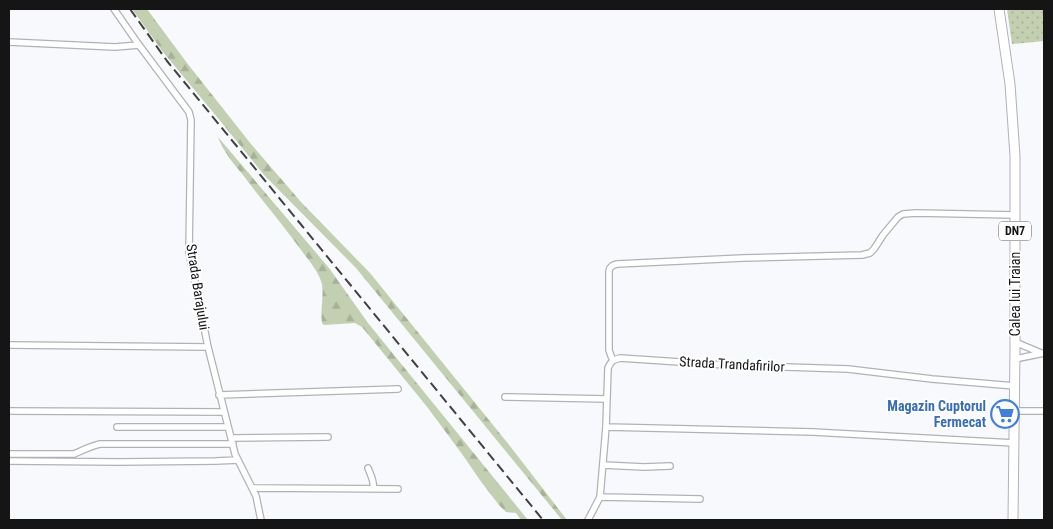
<svg xmlns="http://www.w3.org/2000/svg" width="1053" height="529" font-family="'Roboto Condensed',sans-serif">
<style>
.grass{fill:url(#grass-dots)}
.forest{fill:url(#forest-firs)}
.lines{fill:none;stroke-linecap:round;stroke-linejoin:round}
.minor-casing{stroke:#b1b2b5;stroke-width:8}
.highway-casing{stroke:#b1b2b5;stroke-width:11}
.minor{stroke:#fff;stroke-width:5.5}
.highway{stroke:#fff;stroke-width:9}
.rail{stroke:#404042;stroke-width:2;stroke-dasharray:10 5;stroke-linecap:butt}
.labels{text-anchor:middle;stroke-width:4;stroke-linejoin:round;paint-order:stroke}
.shield{fill:#fff;stroke:#5b5b5c;stroke-width:1}
.shield-label{font-size:12px;font-weight:bold;fill:#151516}
.street-label{font-size:14px;fill:#151516;stroke:#fff}
.shop-label{font-size:14px;font-weight:bold;fill:#366cbe;stroke:#fff;text-anchor:end}
</style>
<defs>
<pattern id="grass-dots" width="8" height="8" patternUnits="userSpaceOnUse" patternTransform="scale(1.25)"><rect width="8" height="8" fill="#c3cfb1"/><path d="M2 2h.1M6 6h.1" fill="none" stroke="#a7b198" stroke-width="1.8" stroke-linecap="round"/></pattern>
<pattern id="forest-firs" width="22" height="20" patternUnits="userSpaceOnUse" patternTransform="scale(1.25)"><rect width="22" height="20" fill="#c3cfb1"/><path d="M5 1l3.5 6h-7zM16 11l3.5 6h-7z" fill="#a7b198"/></pattern>
</defs>
<rect width="100%" height="100%" fill="#f8f9fd"/>
<!-- grass -->
<path class="grass" d="M 1007,9 L 1044,9 L 1044,41 L 1012,44 Z"/>
<!-- forest -->
<path class="forest" d="M 132,9 L 147,9 L 187,63 L 251,144 L 301,202 L 370,273 L 510,446 L 567,520 L 562,520 L 356,268 L 265,176 L 217,117 L 163,52 Z
M 218,137 L 329,268 L 368,323 L 528,520 L 521,520 L 516,513 L 506,512 L 499,505 L 482,483 L 462,454 L 428,408 L 362,327 L 355,323 L 324,325 L 322,323 C 320,310 324,297 322,284 C 319,273 311,263 304,254 C 285,227 263,202 243,175 C 233,163 223,151 218,137 Z"/>
<g class="lines">
<defs>
<path id="minor" d="M 114,9 L 139,45 L 189,112 L 191,120 L 189,252 L 208,347 L 231,438 L 235,454 L 256,496 L 261,520
M 9,42 L 115,47 L 139,45
M 1015,342 L 1041,353
M 9,345 L 208,347
M 1015,359 L 1044,353
M 613,360 L 611,356 L 609,350 L 609,271 C 610,266 613,265 617,264 L 743,258 L 862,255 L 870,253 L 874,249 L 883,235 L 898,217 L 903,214 L 916,213 L 1015,215
M 219,395 L 398,389
M 505,397 L 607,399
M 9,411 L 224,412
M 1014,411 L 1044,411
M 117,427 L 228,427
M 606,427 L 813,432 L 1014,443
M 231,438 L 328,437
M 9,454 L 74,454 C 83,450 91,446 100,444 L 233,444
M 9,461 L 119,462 L 216,461 L 238,460
M 603,465 L 644,467 L 670,466
M 368,468 C 370,474 375,482 373,489
M 253,488 L 398,489
M 600,497 L 700,499
M 588,520 L 600,497 L 606,427 L 608,368 C 611,361 613,360 620,358 L 725,365 L 848,369 L 932,379 L 1015,386"/>
<path id="highway" d="M 999,9 L 1010,84 L 1015,156 L 1015,350 L 1013,520"/>
</defs>
<!-- minor casing -->
<use href="#minor" class="minor-casing"/>
<!-- highway casing -->
<use href="#highway" class="highway-casing"/>
<!-- minor -->
<use href="#minor" class="minor"/>
<!-- highway -->
<use href="#highway" class="highway"/>
<!-- rail -->
<path class="rail" d="M 130,9 L 167,61 L 543,520"/>
</g>
<!-- icons -->
<defs>
<symbol id="supermarket-ring" viewBox="-11 -11 22 22"><circle r="9.5" fill="#fff" stroke="#3f7fe0" stroke-width="1.5"/><path d="M-6-5.5h2.5l.6 2H6L4.5 2H-2.5L-4.4-4H-6ZM-1.5 3.2a1.3 1.3 0 1 0 .1 0ZM3 3.2a1.3 1.3 0 1 0 .1 0Z" fill="#3f7fe0"/></symbol>
</defs>
<g fill-rule="evenodd">
<use href="#supermarket-ring" x="989" y="398" width="32" height="32"/>
</g>
<g class="labels">
<!-- shield labels -->
<rect class="shield" x="999" y="221.5" width="32" height="19" rx="4"/>
<g class="shield-label">
<text x="1015" y="235">DN7</text>
</g>
<!-- street labels -->
<g class="street-label">
<text transform="translate(198 287) rotate(81)" y="5">Strada Barajului</text>
<text transform="translate(1015 294) rotate(-90)" y="5">Calea lui Traian</text>
<text transform="translate(732 364) rotate(3)" y="5">Strada Trandafirilor</text>
</g>
<!-- shop labels -->
<g class="shop-label">
<text x="986" y="411">Magazin Cuptorul<tspan x="986" dy="16">Fermecat</tspan></text>
</g>
</g>
<!-- border -->
<rect width="1053" height="529" fill="none" stroke="#151516" stroke-width="20"/>
</svg>
